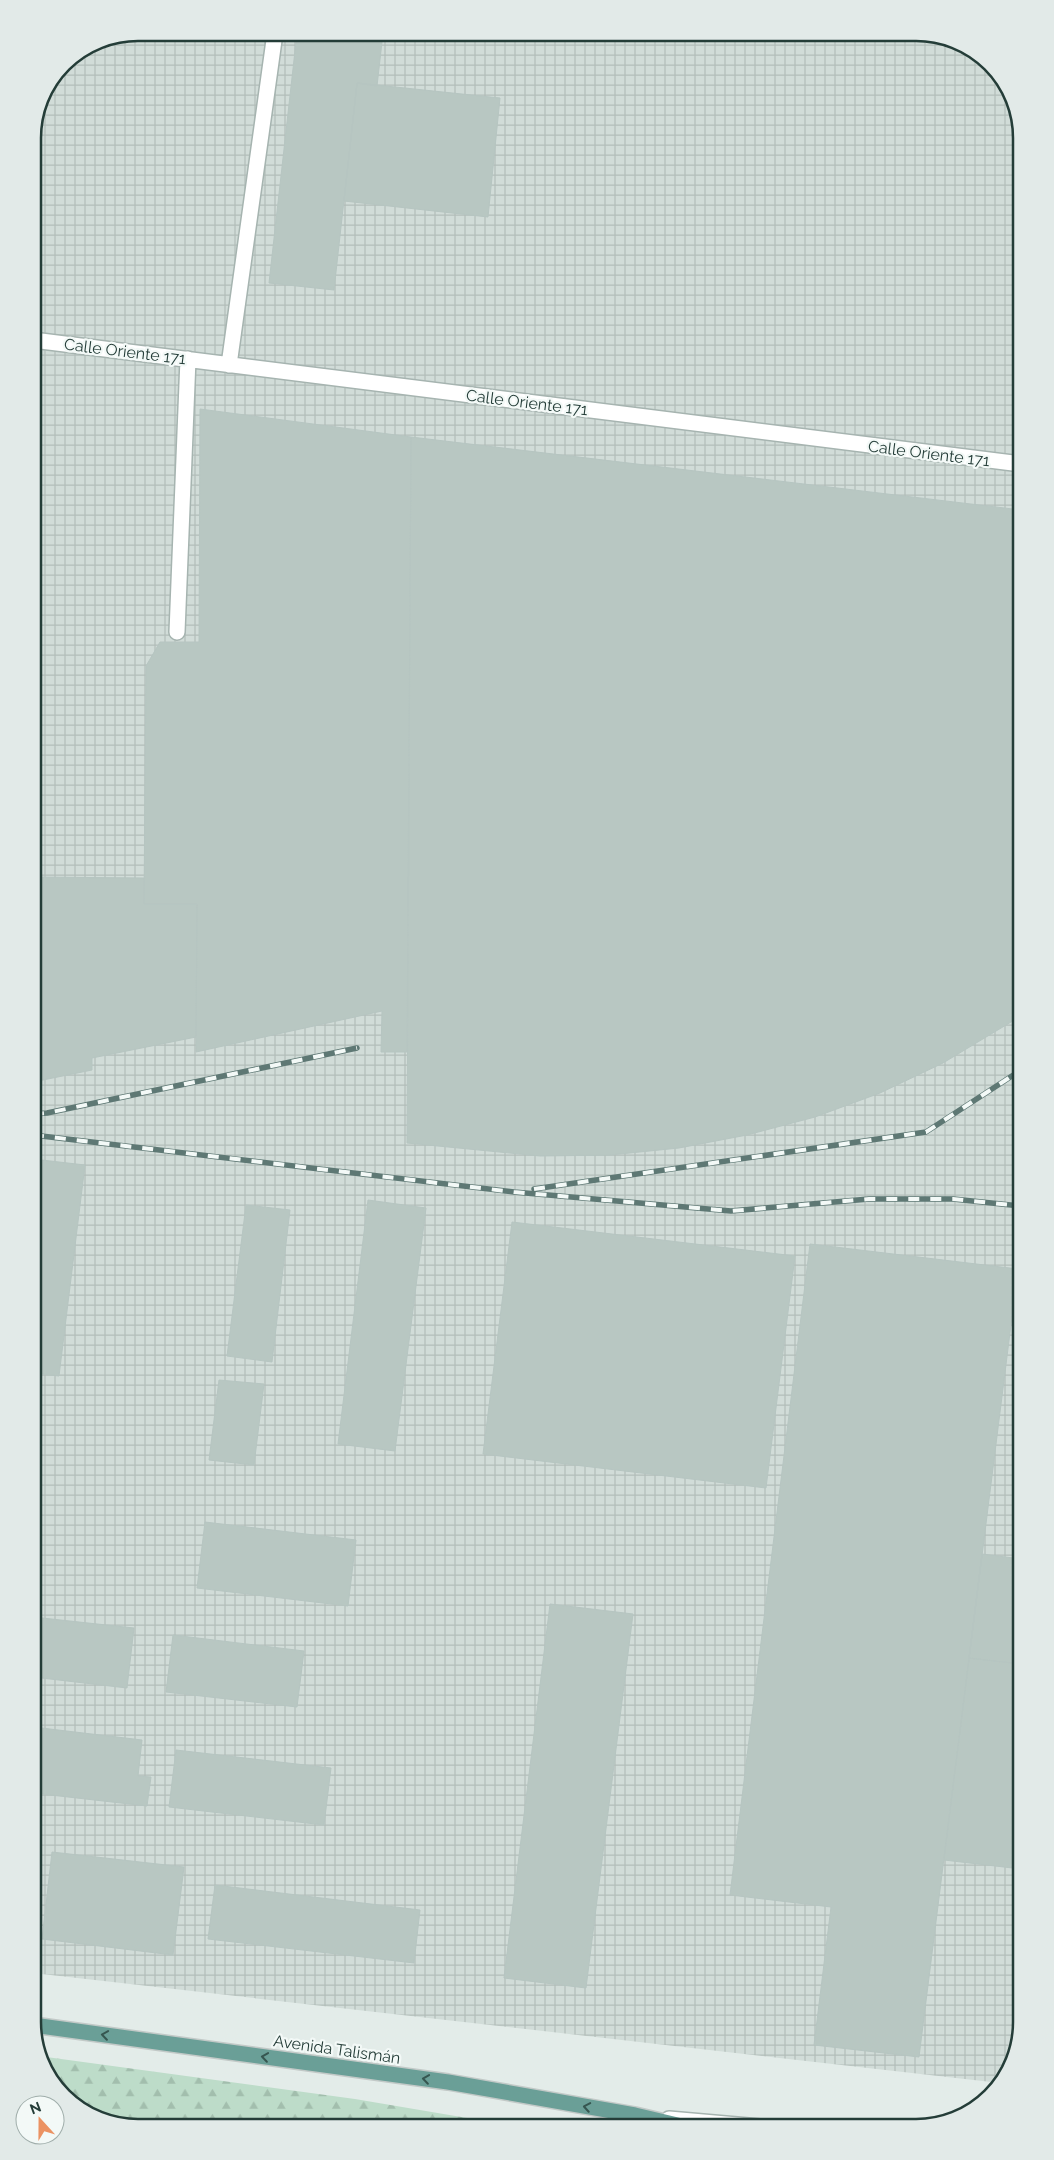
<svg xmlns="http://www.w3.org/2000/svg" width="1054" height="2160" font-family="Raleway,sans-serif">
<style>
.industrial{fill:url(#industrial-grid)}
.forest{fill:url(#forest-firs)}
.building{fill:#b8c7c2;stroke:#b6c5c1}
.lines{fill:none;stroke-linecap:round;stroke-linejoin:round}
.minor-casing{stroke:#a6b4b0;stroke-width:18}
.major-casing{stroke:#c2c9c7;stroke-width:18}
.minor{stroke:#fff;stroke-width:15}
.major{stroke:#6a9f97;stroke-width:15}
.rail-casing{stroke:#5e7874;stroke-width:5.5}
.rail{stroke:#f3f9f7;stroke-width:4;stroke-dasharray:11;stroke-linecap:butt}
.oneway{stroke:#365650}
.labels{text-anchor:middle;stroke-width:4.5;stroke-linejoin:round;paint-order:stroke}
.street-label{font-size:16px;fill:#243d38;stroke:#f3f9f7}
.rim{fill:none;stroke:#243d38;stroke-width:2.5}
</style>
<defs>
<pattern id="industrial-grid" width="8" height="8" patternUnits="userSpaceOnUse" patternTransform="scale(1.25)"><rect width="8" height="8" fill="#d1dcd8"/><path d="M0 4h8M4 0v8" fill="none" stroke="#b3beba"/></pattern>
<pattern id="forest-firs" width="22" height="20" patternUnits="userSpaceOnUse" patternTransform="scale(1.25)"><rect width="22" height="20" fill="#bddcc9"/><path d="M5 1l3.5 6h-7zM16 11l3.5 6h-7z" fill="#a2bead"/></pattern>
</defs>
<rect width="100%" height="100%" fill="#e3ece9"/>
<!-- industrial -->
<path class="industrial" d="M 138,33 L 923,33 L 980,54 L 1014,98 L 1021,138 L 1021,2022 L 1003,2081 L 1000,2083 L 33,1973 L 33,132 L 43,92 L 64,63 L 98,40 Z"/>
<!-- forest -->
<path class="forest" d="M 39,2056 L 355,2099 L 521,2127 L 132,2127 L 79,2109 L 40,2062 Z"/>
<!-- building -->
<path class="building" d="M 297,33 L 383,33 L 377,86 L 357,83 L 334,290 L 269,283 Z
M 357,83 L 500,98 L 488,217 L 344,201 Z
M 200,409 L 411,437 L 407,1052 L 381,1052 L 382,1011 L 196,1052 L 197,904 L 144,904 L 146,666 L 160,642 L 199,642 Z
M 411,437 L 1021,510 L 1021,1016 L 943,1063 L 880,1093 L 815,1117 L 747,1135 L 679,1148 L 610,1155 L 540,1156 L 407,1143 Z
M 33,877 L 144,878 L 144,904 L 197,904 L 196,1037 L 92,1058 L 92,1070 L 33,1082 Z
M 33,1159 L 85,1165 L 59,1376 L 33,1373 Z
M 368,1200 L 426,1208 L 395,1451 L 338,1444 Z
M 246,1205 L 290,1210 L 272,1362 L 227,1356 Z
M 512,1222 L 795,1256 L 766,1488 L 483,1454 Z
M 810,1244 L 1018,1269 L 919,2057 L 814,2045 L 831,1907 L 730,1895 Z
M 219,1380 L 264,1384 L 254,1465 L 209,1460 Z
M 205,1522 L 356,1540 L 348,1606 L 197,1588 Z
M 982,1554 L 1021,1559 L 1021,1664 L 969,1658 Z
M 550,1604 L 633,1614 L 586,1988 L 504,1978 Z
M 33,1617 L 134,1628 L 127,1688 L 33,1677 Z
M 173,1635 L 304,1651 L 297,1707 L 166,1692 Z
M 969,1658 L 1021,1664 L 1021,1869 L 944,1860 Z
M 33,1727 L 142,1740 L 138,1776 L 151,1777 L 147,1806 L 33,1793 Z
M 176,1750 L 331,1768 L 324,1825 L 169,1807 Z
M 52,1852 L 184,1867 L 173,1955 L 42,1939 Z
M 215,1885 L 420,1910 L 414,1963 L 208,1939 Z"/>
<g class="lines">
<defs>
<path id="minor" d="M 33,340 L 1021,464
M 229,365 L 275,33
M 177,632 L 188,359
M 669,2119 L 760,2127"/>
<path id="major" d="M 33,2025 L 448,2082 L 635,2115 L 686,2127"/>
</defs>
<!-- minor casing -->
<use href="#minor" class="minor-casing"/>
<!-- major casing -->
<use href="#major" class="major-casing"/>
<!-- minor -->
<use href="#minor" class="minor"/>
<!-- major -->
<use href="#major" class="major"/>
<defs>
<path id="rail" d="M 33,1114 L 47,1113 L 357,1048
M 33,1135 L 514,1192 L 731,1211 L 869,1199 L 953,1199 L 1021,1206
M 534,1189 L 926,1132 L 1021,1070"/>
</defs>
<!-- rail casing -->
<use href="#rail" class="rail-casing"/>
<!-- rail -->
<use href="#rail" class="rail"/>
</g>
<!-- one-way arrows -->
<defs><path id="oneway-chevron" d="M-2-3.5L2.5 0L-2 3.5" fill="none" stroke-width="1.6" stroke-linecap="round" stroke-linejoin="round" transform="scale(1.25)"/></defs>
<g class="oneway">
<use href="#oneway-chevron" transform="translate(105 2035) rotate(-172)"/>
<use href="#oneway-chevron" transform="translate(265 2057) rotate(-172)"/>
<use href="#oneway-chevron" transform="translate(426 2079) rotate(-172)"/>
<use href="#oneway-chevron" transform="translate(587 2107) rotate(-170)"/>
</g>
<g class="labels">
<!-- street labels -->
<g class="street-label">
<text transform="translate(125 351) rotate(7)" y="6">Calle Oriente 171</text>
<text transform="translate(527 402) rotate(7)" y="6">Calle Oriente 171</text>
<text transform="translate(929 453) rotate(7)" y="6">Calle Oriente 171</text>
<text transform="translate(337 2049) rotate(8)" y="6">Avenida Talismán</text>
</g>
</g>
<!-- crop -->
<path d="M0 0H1054V2160H0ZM138 41H916A97 97 0 0 1 1013 138V2022A97 97 0 0 1 916 2119H138A97 97 0 0 1 41 2022V138A97 97 0 0 1 138 41Z" fill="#e2eae8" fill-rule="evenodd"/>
<path class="rim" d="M138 41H916A97 97 0 0 1 1013 138V2022A97 97 0 0 1 916 2119H138A97 97 0 0 1 41 2022V138A97 97 0 0 1 138 41Z"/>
<!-- north arrow -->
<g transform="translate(40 2120) rotate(339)"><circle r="24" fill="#f3f9f7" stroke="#a0aeab"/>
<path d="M0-4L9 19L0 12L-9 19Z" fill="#eb9262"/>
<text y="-8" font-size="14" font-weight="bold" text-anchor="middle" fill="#243d38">N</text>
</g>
</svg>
